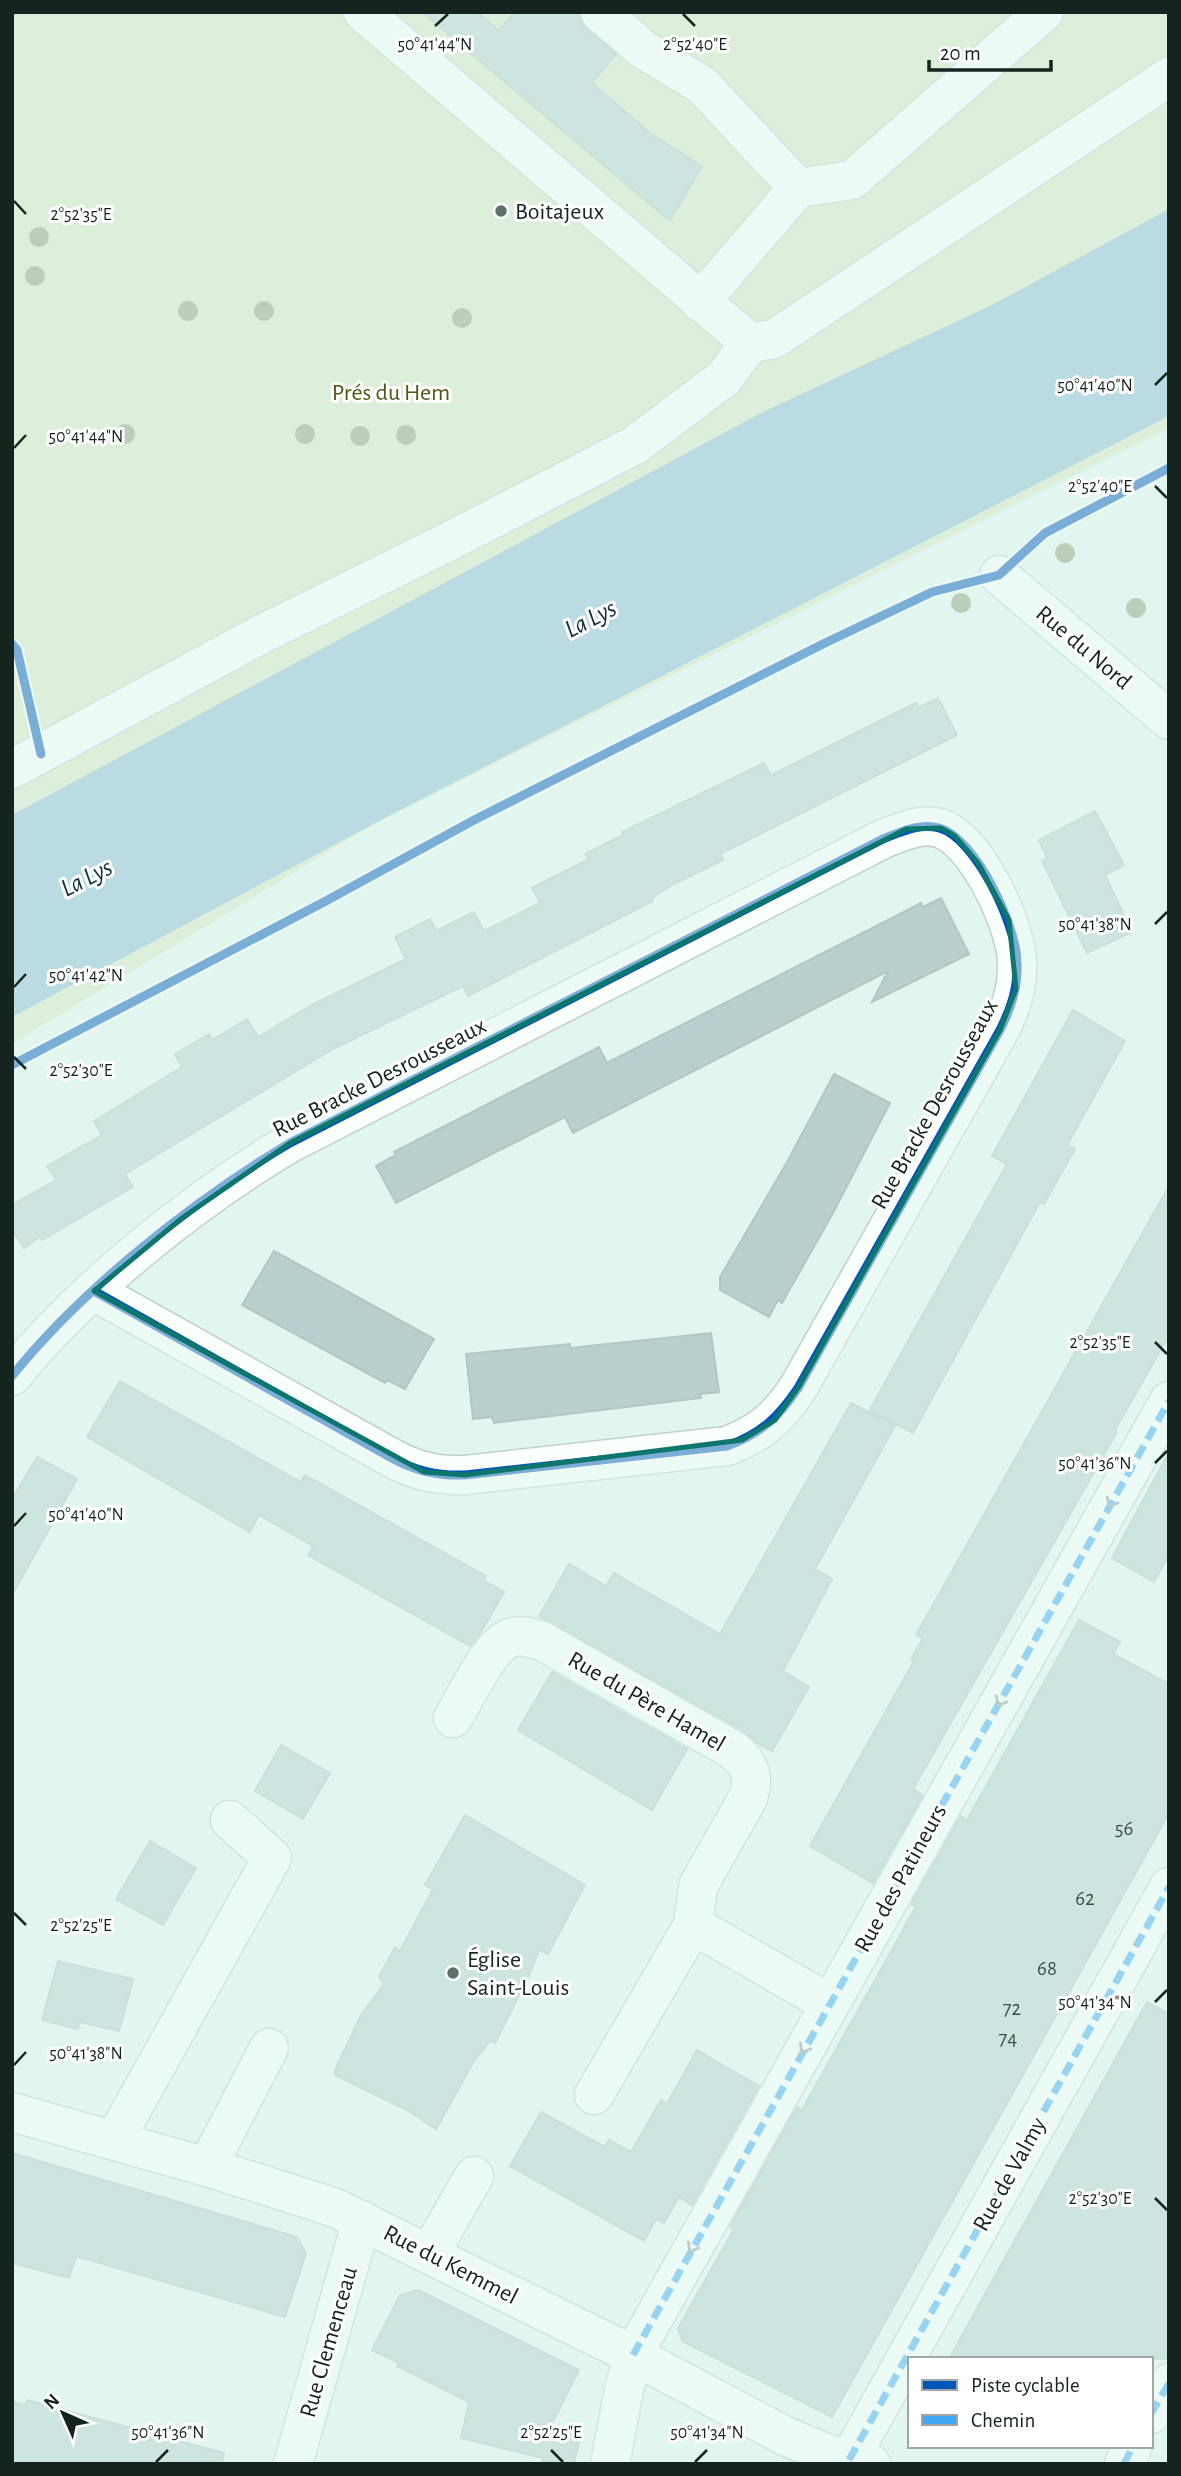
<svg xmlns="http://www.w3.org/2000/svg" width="1181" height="2476" font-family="'Alegreya Sans',sans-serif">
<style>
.green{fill:#d9e6c3}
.water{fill:#8cbad0}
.building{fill:#b7d0ce;stroke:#b4c5c3;stroke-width:2}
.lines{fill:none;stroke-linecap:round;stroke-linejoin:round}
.minor-casing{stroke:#c0d1cb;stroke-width:41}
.minor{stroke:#fafefc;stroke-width:38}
.quiet{stroke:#3fa9f5;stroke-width:7;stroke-dasharray:14 7;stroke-linecap:butt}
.cycleway-casing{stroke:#fff;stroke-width:13}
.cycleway{stroke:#0057b8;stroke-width:9}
.tree{fill:#929e76}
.oneway{stroke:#939c99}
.marked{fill:none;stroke:#0f766e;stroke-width:5;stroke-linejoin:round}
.ticks{fill:none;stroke:#16241f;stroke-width:2.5}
.poi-dot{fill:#5d6e67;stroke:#fff;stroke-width:2.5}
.labels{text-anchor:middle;stroke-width:6;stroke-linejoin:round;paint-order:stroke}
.number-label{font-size:21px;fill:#3e4f4b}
.poi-label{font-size:24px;fill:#16241f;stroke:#fff;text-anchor:start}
.park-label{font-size:24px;fill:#535613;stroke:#fff}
.street-label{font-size:24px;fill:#16241f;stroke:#fff}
.water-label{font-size:26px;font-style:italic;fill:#122d3d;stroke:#fff}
.ticks-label{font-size:18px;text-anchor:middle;fill:#16241f;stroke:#fff;stroke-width:6;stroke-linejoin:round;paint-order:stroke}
</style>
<rect width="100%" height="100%" fill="#e0f6ee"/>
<!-- green -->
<path class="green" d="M 12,12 L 1169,12 L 1169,428 L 379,821 L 12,1044 Z"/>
<!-- water -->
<path class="water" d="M 1169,209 L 1169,416 L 379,821 L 12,1017 L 12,815 L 763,412 L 992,305 Z"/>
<!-- building -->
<path class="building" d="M 422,12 L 477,12 L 499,31 L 514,12 L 579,12 L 580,20 L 586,29 L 616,54 L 592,83 L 651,134 L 702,166 L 670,221 Z
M 938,698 L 957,735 L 720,854 L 723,860 L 670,886 L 652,898 L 653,901 L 468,996 L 463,986 L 333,1049 L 125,1174 L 133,1187 L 42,1240 L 40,1237 L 24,1248 L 12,1230 L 12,1205 L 56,1180 L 47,1166 L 102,1135 L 94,1121 L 182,1067 L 175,1054 L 209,1034 L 212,1040 L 247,1019 L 258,1037 L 314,1004 L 406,959 L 395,937 L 430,919 L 436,931 L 474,912 L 484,931 L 540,903 L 532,888 L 589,859 L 585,854 L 623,835 L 622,832 L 764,763 L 771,775 L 916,703 L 918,708 Z
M 1095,811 L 1124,865 L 1105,875 L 1132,932 L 1087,953 L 1042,861 L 1047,858 L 1039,840 Z
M 941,898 L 969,954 L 872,1002 L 888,971 L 573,1133 L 565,1117 L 396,1203 L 376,1166 L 396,1155 L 394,1152 L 599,1047 L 607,1063 L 921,903 L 923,907 Z
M 1073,1010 L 1125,1041 L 1067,1145 L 1075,1149 L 1044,1204 L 1040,1202 L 913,1433 L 869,1411 L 1007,1164 L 992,1156 Z
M 834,1074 L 890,1103 L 833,1213 L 782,1303 L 778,1300 L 769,1317 L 720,1290 L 720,1277 L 786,1164 Z
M 1169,1186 L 1169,1335 L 1115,1430 L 1117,1432 L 913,1789 L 923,1795 L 873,1883 L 810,1846 L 914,1661 L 911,1659 L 923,1638 L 916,1635 Z
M 274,1251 L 434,1339 L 405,1389 L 387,1380 L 385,1383 L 242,1305 Z
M 711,1333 L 719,1392 L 700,1394 L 701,1398 L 494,1423 L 492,1417 L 473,1419 L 466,1354 L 570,1344 L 570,1348 Z
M 120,1381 L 301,1482 L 305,1475 L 486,1576 L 483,1580 L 504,1592 L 480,1634 L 470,1646 L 308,1555 L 313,1546 L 259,1515 L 250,1532 L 87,1437 Z
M 851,1403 L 895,1426 L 815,1569 L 832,1579 L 783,1671 L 809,1687 L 772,1751 L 757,1743 L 744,1731 L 539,1616 L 569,1564 L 606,1586 L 614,1573 L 720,1634 Z
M 1169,1452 L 1169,1555 L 1154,1582 L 1112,1558 Z
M 37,1457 L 77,1479 L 12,1595 L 12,1499 Z
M 1079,1620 L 1120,1642 L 1113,1654 L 1169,1684 L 1169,1813 L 832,2417 L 682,2341 L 678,2328 L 734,2229 L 730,2227 L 797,2107 L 802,2110 L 897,1941 L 916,1906 L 911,1904 L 961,1816 L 967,1820 Z
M 552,1672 L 687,1749 L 652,1810 L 518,1730 Z
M 281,1745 L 330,1773 L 303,1819 L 255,1791 Z
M 465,1815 L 585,1885 L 548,1954 L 539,1950 L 527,1980 L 495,2043 L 490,2041 L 474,2061 L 436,2129 L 407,2110 L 335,2075 L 335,2070 L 361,2015 L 384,1984 L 379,1977 L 395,1947 L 400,1951 L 433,1889 L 425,1885 Z
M 150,1841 L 196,1868 L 163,1925 L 116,1899 Z
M 58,1961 L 133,1979 L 119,2031 L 79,2022 L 78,2029 L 42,2020 Z
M 1147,2002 L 1169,2014 L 1169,2359 L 949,2359 Z
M 697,2050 L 759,2086 L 692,2205 L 679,2197 L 664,2223 L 656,2219 L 644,2241 L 510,2166 L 541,2112 L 605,2147 L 609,2140 L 631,2152 L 661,2100 L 667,2104 Z
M 12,2153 L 297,2237 L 306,2253 L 285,2317 L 76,2256 L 69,2278 L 12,2263 Z
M 418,2290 L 579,2370 L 551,2426 L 581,2433 L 574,2464 L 542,2464 L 543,2458 L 461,2438 L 469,2402 L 397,2366 L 399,2363 L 372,2350 L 400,2295 Z
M 27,2400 L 224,2453 L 222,2464 L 12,2464 L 12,2402 L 26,2405 Z"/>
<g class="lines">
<defs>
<path id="minor" d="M 363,12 L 750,343 L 774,339 L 1169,77
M 600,12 L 644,50 L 702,85 L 798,188
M 700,302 L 798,188 L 852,180 L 1044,12
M 999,575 L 1169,720
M 12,769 L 260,635 L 450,541 L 635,445 L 724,378 L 750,343
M 12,1376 C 82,1289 194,1200 290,1143 L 883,839 C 901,832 919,823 939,828 C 976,838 1017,927 1017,963 C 1018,988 1011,1008 1000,1030 L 798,1388 C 778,1418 761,1433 727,1446 L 465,1475 C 437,1476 415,1471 390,1457 L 94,1291
M 453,1718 C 466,1697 488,1647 510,1638 C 521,1634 532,1638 542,1641 L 733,1750 C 750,1764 755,1777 748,1798 L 698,1886 L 693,1925
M 594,2095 L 693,1925 L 830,2004
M 12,2112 L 207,2167 L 333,2207 L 633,2355 L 785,2436 L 828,2454 L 871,2464
M 114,2141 L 272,1858 L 230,1820
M 207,2167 L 269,2048
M 430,2253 L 474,2176
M 1151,2414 L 1169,2383
M 849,2460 L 1169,1887
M 293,2464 L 362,2220
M 610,2464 L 624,2390 L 633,2355 L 1169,1401
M 1124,2464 L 1133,2446"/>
</defs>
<!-- minor casing -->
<use href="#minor" class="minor-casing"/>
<!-- minor -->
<use href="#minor" class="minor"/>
<!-- quiet -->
<path class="quiet" d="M 633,2355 L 1169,1401
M 1151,2414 L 1169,2383
M 849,2460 L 1169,1887
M 1124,2464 L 1133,2446"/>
<defs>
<path id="cycleway" d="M 12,644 L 17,650 L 41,754
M 12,1065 L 324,902 L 476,819 L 825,643 L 932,592 L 999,575 L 1045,533 L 1169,468
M 12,1376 C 82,1289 194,1200 290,1143 L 883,839 C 901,832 919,823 939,828 C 976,838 1017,927 1017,963 C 1018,988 1011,1008 1000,1030 L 798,1388 C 778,1418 761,1433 727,1446 L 465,1475 C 437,1476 415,1471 390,1457 L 94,1291"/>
</defs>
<!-- cycleway casing -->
<use href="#cycleway" class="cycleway-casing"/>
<!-- cycleway -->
<use href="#cycleway" class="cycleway"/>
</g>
<!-- trees -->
<g class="tree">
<circle cx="39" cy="237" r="10"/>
<circle cx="35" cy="276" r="10"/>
<circle cx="188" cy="311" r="10"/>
<circle cx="264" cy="311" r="10"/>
<circle cx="462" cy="318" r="10"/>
<circle cx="125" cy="434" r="10"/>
<circle cx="305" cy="434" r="10"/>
<circle cx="406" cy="435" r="10"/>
<circle cx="360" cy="436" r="10"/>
<circle cx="1065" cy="553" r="10"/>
<circle cx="961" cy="603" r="10"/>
<circle cx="1136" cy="608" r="10"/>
</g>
<!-- one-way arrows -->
<defs><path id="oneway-chevron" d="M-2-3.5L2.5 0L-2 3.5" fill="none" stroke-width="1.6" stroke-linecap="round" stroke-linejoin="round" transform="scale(1.75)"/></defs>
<g class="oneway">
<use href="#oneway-chevron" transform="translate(1111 1503) rotate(119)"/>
<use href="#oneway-chevron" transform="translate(1000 1702) rotate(119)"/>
<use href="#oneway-chevron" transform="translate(804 2049) rotate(119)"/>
<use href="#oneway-chevron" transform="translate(692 2248) rotate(119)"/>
</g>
<!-- marked area -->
<path d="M0 0H1181V2476H0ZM 941,828 L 955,836 L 978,863 L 1009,920 L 1016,989 L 1000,1030 L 798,1388 L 775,1420 L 742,1440 L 465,1475 L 424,1472 L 94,1291 L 182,1218 L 290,1143 L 906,829 Z" fill="#e0f6ee" fill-opacity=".55" fill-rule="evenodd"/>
<path class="marked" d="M 941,828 L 955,836 L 978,863 L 1009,920 L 1016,989 L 1000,1030 L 798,1388 L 775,1420 L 742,1440 L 465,1475 L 424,1472 L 94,1291 L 182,1218 L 290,1143 L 906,829 Z"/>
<!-- ticks -->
<path class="ticks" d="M 683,14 L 695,26M 435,26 L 448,14M 14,201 L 26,214M 1155,385 L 1167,373M 14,448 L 26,435M 1155,486 L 1167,498M 1155,924 L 1167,912M 14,987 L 26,974M 14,1057 L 26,1069M 1155,1342 L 1167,1354M 1155,1463 L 1167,1451M 14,1526 L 26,1513M 14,1913 L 26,1925M 1155,2002 L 1167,1990M 14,2065 L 26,2052M 1155,2198 L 1167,2210M 551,2450 L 563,2462M 156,2462 L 168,2450M 695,2462 L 707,2450"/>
<!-- markers -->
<g class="poi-dot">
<circle cx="501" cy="211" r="7"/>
<circle cx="453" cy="1973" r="7"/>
</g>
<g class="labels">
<!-- number labels -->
<g class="number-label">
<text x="1124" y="1835">56</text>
<text x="1085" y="1905">62</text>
<text x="1047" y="1975">68</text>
<text x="1012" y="2015">72</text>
<text x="1008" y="2045">74</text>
</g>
<!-- poi labels -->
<g class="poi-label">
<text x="515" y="219">Boitajeux</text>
<text x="467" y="1967">Église<tspan x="467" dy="28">Saint-Louis</tspan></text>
</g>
<!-- park labels -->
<g class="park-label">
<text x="391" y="400">Prés du Hem</text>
</g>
<!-- street labels -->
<g class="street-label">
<text transform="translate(1084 647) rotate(40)" y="8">Rue du Nord</text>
<text transform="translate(379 1077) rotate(-27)" y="8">Rue Bracke Desrousseaux</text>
<text transform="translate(934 1104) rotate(-61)" y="8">Rue Bracke Desrousseaux</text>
<text transform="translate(647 1701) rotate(30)" y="8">Rue du Père Hamel</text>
<text transform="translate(900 1878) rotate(-61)" y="8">Rue des Patineurs</text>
<text transform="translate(1009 2174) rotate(-61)" y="8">Rue de Valmy</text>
<text transform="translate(451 2264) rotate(27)" y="8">Rue du Kemmel</text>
<text transform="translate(328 2342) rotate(-74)" y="8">Rue Clemenceau</text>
</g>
<!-- water labels -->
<g class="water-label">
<text transform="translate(590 618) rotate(-27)" y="9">La Lys</text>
<text transform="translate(86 877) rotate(-27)" y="9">La Lys</text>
</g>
</g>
<g class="ticks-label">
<text x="435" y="50">50°41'44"N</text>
<text x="695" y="50">2°52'40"E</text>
<text x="81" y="220">2°52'35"E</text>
<text x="1095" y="391">50°41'40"N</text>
<text x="86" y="442">50°41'44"N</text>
<text x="1100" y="492">2°52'40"E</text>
<text x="1095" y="930">50°41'38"N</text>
<text x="86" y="981">50°41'42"N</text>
<text x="81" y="1076">2°52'30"E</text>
<text x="1100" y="1348">2°52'35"E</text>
<text x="1095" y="1469">50°41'36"N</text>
<text x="86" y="1520">50°41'40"N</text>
<text x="81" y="1931">2°52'25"E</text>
<text x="1095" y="2008">50°41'34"N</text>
<text x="86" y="2059">50°41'38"N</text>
<text x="1100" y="2204">2°52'30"E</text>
<text x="168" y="2438">50°41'36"N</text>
<text x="551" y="2438">2°52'25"E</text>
<text x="707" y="2438">50°41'34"N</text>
</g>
<!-- border -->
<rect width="1181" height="2476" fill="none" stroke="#16241f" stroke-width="28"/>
<!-- legend -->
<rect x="908" y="2357" width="245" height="91" fill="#ffffff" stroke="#a2a7a5" stroke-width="2"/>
<rect x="922" y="2380" width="35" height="10" fill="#0057b8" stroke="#a2a7a5" stroke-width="2"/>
<text x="971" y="2392" font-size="21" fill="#16241f">Piste cyclable</text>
<rect x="922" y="2415" width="35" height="10" fill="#3fa9f5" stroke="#a2a7a5" stroke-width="2"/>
<text x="971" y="2427" font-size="21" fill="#16241f">Chemin</text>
<!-- north arrow -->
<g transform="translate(63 2413) rotate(315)" stroke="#ffffff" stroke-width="5" paint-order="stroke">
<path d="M0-5L12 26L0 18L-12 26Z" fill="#16241f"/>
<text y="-10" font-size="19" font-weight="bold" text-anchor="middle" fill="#16241f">N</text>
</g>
<!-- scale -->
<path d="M929 60v10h122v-10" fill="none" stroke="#16241f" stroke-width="3.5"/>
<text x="940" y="60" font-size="21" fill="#16241f" stroke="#ffffff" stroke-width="5" paint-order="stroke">20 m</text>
</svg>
